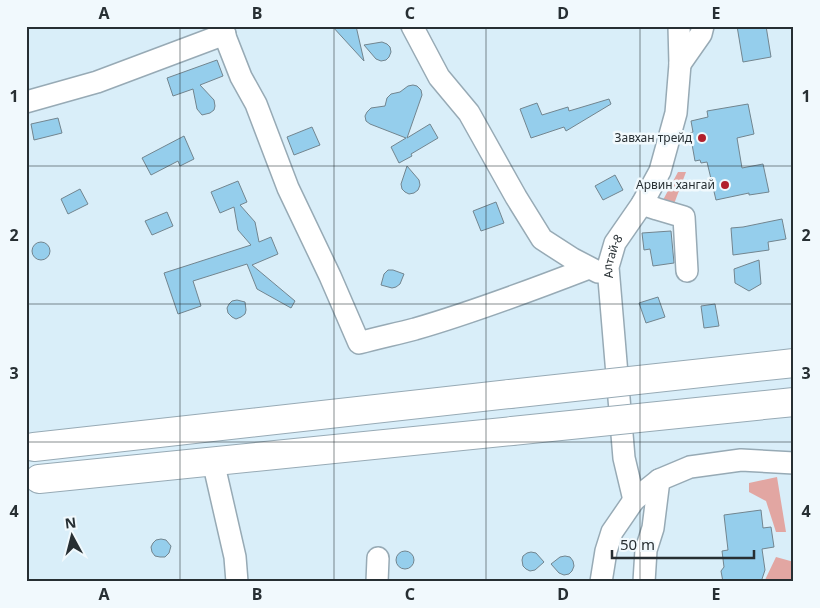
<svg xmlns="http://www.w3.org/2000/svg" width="820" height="608" font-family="'Noto Sans',sans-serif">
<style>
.forest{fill:#e2a6a2}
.building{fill:#95ceec;stroke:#72858f}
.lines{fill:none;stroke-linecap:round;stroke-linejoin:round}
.street-casing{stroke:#97aab5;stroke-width:24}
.secondary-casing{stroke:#97aab5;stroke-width:30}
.street{stroke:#fff;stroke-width:21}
.secondary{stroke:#fff;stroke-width:28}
.secondary-bridge-casing{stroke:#97aab5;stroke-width:30;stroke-linecap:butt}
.secondary-bridge{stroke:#fff;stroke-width:28}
.grid{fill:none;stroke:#272f33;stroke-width:1;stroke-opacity:0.55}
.poi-dot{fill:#b2202d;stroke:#f1f9fd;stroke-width:2}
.labels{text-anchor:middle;stroke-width:5;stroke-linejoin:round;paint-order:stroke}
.poi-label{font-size:12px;fill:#272f33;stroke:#f1f9fd;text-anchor:end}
.street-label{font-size:12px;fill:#272f33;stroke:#f1f9fd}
.neatline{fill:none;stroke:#272f33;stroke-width:2}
.grid-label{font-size:16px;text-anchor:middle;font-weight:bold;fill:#272f33}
</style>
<rect width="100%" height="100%" fill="#d9eef9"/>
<!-- forest -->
<path class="forest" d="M 678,172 L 686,172 L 674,204 L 663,200 Z
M 777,477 L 786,532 L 776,532 L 766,501 L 749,492 L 749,483 Z
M 776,557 L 794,562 L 794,582 L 764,582 Z"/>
<!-- building -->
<path class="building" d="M 332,26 L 356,26 L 364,61 Z
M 737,26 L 766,26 L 771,57 L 743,62 Z
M 382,42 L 387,44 L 390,47 L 391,52 L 389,57 L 386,60 L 381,61 L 376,59 L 364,45 Z
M 217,60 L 223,76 L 200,85 L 214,100 L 215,106 L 214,110 L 210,113 L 202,115 L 197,109 L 193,89 L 173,96 L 167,78 Z
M 413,85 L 417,86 L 421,90 L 422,95 L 407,138 L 430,124 L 438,138 L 411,154 L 412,156 L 399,163 L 391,147 L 406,138 L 370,124 L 366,121 L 365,116 L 367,112 L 371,108 L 385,106 L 387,98 L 391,94 L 400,92 L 408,86 Z
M 609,99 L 611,104 L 566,131 L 564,127 L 531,138 L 520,109 L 537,103 L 542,115 L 568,107 L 569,111 Z
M 748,104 L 754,134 L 737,138 L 742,168 L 763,164 L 769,192 L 749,195 L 749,193 L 716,200 L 707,162 L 701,163 L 700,160 L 695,161 L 690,133 L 693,132 L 691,121 L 708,117 L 707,111 Z
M 58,118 L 62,133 L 34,140 L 31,124 Z
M 312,127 L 320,145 L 294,155 L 287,137 Z
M 184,136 L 194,159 L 180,166 L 178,161 L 151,175 L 142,158 Z
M 407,166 L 419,180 L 420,185 L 418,190 L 414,193 L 409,194 L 405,192 L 402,189 L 401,184 Z
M 615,175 L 623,190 L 603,200 L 595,186 Z
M 238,181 L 247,202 L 240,205 L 255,222 L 259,242 L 271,237 L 278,254 L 252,265 L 295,301 L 291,308 L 257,289 L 247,264 L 193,281 L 201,306 L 178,314 L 164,273 L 251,245 L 238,230 L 234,207 L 220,213 L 211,192 Z
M 80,189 L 88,204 L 68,214 L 61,199 Z
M 496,202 L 504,223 L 481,231 L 473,211 Z
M 167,212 L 173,226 L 152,235 L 145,221 Z
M 782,219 L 786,239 L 768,242 L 769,250 L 733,255 L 731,228 L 743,227 Z
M 671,231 L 674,263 L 653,266 L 650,249 L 644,250 L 642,233 Z
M32 251a9 9 0 1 1 18 0a9 9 0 1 1-18 0Z
M 759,260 L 761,284 L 749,291 L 735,283 L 734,269 Z
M 388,270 L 393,270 L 404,274 L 400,284 L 396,287 L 392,288 L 381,285 L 384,274 Z
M 658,297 L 665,317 L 646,323 L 639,303 Z
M 237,300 L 245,302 L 246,310 L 245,314 L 241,317 L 236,319 L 232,317 L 228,313 L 227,308 L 229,304 L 232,301 Z
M 715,304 L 719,326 L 704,328 L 701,306 Z
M 761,510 L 763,528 L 771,527 L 774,547 L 762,549 L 765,570 L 761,582 L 723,582 L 721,571 L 724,567 L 722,551 L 728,550 L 724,515 Z
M 161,539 L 166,540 L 171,546 L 169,553 L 165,557 L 160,557 L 155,556 L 152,552 L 151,547 L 153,543 L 156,540 Z
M396 560a9 9 0 1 1 18 0a9 9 0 1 1-18 0Z
M 531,552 L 536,553 L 544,562 L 535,570 L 530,571 L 526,569 L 523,566 L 522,560 L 523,556 L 527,553 Z
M 565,556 L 570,557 L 573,561 L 574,566 L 572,571 L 569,574 L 564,575 L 559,573 L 551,564 L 560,557 Z"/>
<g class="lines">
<defs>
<g id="street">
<path d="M 221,26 L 241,77 L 256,104 L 288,188 L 330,276 L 359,343 C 377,338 396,334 415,329 C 474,312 532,290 589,268"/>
<path d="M 412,26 L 439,77 L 469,113 L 516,197 L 542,239 L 573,259 L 598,272"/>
<path d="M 680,64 L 701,34 L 703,26"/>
<path d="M 26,102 L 97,82 L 225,34"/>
<path d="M 642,204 L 657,209 L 684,217 L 687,271"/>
<path d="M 213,461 L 235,557 L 237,582"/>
<path id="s1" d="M 634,500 L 624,458 L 608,267 L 615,243 L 642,204 L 660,171 L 676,113 L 680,64 L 679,26"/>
<path d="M 377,582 L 378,558"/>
<path d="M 601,582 L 606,551 L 612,532 L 634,500 L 659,480 L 690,467 L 741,460 L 794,463"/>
<path d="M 644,582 L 646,550 L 653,528 L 659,480"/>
</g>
<path id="secondary" d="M 34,447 L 510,394
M 39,479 L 512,431"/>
</defs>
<!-- street casing -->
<use href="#street" class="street-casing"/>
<!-- secondary casing -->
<use href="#secondary" class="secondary-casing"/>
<!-- street -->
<use href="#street" class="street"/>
<!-- secondary -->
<use href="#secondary" class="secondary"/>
<defs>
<path id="secondary-bridge" d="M 510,394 L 794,363
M 512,431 L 794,402"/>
</defs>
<!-- secondary-bridge casing -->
<use href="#secondary-bridge" class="secondary-bridge-casing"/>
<!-- secondary-bridge -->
<use href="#secondary-bridge" class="secondary-bridge"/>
</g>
<!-- grid -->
<path class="grid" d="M 180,26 L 180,582M 334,26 L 334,582M 486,26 L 486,582M 640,26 L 640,582M 26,166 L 794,166M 26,304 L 794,304M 26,442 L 794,442"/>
<!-- markers -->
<g class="poi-dot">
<circle cx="702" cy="138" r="5"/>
<circle cx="725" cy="185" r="5"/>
</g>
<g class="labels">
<!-- poi labels -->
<g class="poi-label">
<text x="692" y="142">Завхан трейд</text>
<text x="715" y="189">Арвин хангай</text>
</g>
<!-- street labels -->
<g class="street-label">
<text dy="4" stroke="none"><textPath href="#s1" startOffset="246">Алтай-8</textPath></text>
</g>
</g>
<!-- border -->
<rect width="820" height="608" fill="none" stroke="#f1f9fd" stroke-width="55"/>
<!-- north arrow -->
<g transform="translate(72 536) rotate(353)" stroke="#f1f9fd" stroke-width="4" paint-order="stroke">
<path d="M0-4L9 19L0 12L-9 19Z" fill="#272f33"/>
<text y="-8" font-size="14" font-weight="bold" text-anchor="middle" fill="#272f33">N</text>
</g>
<!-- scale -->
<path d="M612 550v8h142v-8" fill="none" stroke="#272f33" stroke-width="2.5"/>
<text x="620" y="550" font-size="15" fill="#272f33" stroke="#f1f9fd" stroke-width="4" paint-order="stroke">50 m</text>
<rect x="28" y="28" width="764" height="552" class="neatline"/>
<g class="grid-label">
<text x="104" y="19">A</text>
<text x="257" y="19">B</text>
<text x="410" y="19">C</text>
<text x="563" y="19">D</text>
<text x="716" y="19">E</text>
<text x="14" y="102">1</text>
<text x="806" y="102">1</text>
<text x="14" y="241">2</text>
<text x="806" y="241">2</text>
<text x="14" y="379">3</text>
<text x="806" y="379">3</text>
<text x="14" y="517">4</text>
<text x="806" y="517">4</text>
<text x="104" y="600">A</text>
<text x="257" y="600">B</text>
<text x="410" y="600">C</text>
<text x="563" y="600">D</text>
<text x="716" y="600">E</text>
</g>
</svg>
